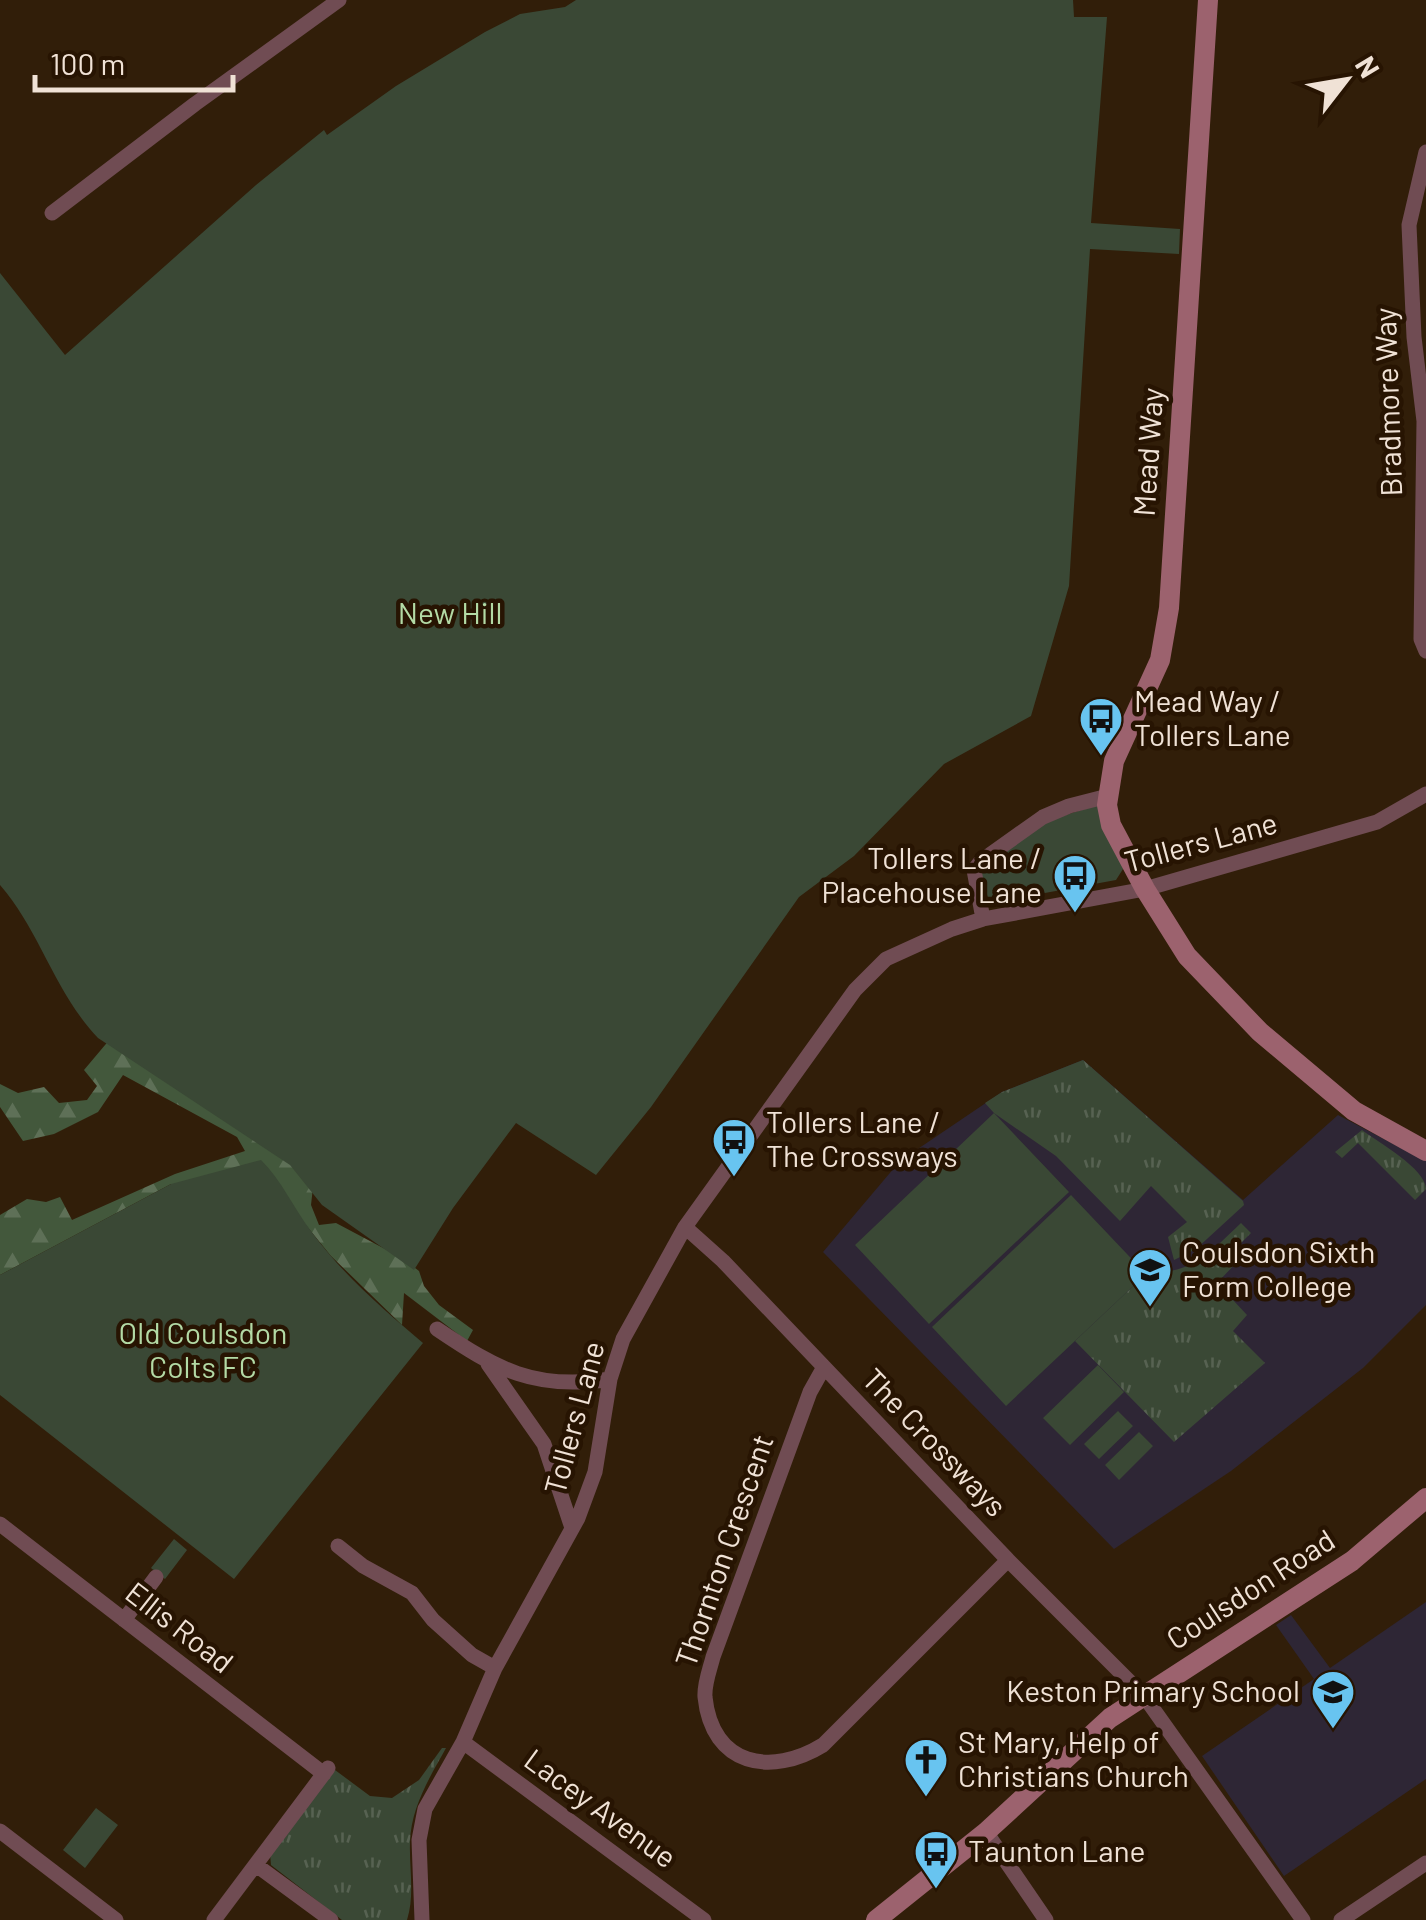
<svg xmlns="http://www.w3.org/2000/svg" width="1426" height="1920" font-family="Barlow,sans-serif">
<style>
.education{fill:#2e2635}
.grass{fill:url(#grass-tufts)}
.forest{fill:url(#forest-firs)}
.green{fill:#3a4835}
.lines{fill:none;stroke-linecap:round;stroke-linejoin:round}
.street{stroke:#704c53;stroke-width:15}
.secondary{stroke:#9c626e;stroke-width:20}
.labels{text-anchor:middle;stroke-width:9;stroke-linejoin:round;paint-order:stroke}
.street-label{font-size:30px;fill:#f0e2d6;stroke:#271402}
.park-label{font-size:30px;fill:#b3daa5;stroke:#271402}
.poi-label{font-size:30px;fill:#f0e2d6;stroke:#271402;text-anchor:start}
</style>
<defs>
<pattern id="grass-tufts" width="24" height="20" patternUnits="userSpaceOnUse" patternTransform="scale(2.5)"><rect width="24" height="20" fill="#3a4835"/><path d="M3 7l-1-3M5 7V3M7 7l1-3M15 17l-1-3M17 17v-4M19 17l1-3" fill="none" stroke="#576252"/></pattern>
<pattern id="forest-firs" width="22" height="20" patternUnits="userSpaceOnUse" patternTransform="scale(2.5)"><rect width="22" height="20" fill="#43583c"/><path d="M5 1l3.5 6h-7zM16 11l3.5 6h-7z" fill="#5e7057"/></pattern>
</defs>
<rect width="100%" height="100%" fill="#311e09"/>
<!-- education -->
<path class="education" d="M 1083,1060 L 1243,1200 L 1338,1115 L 1426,1161 L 1426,1305 L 1363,1368 L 1231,1471 L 1114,1549 L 823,1252 L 900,1161 L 1002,1092 Z
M 1426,1602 L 1426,1779 L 1284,1876 L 1202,1756 L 1314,1679 L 1276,1625 L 1291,1615 L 1330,1668 Z"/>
<!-- grass -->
<path class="grass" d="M 1083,1060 L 1243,1201 L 1244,1205 L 1196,1249 L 1174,1260 L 1168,1237 L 1187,1222 L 1151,1186 L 1120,1221 L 1056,1156 L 994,1113 L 985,1103 L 1002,1092 Z
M 1362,1130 C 1378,1142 1426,1169 1426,1189 L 1415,1200 L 1358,1143 L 1342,1158 L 1335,1152 Z
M 1241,1223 L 1251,1233 L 1229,1255 L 1236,1263 L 1217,1283 L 1247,1315 L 1233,1331 L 1265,1363 L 1174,1442 L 1075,1341 L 1146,1274 C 1197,1271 1206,1256 1241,1223 Z
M 174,1539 L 187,1550 L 165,1579 L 151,1568 Z
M 442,1748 L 446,1748 C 430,1777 411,1807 410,1842 C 409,1868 415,1895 407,1920 L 342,1920 L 271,1865 L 270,1853 L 335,1770 L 370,1796 L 392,1798 L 419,1780 Z"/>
<!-- forest -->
<path class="forest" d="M 116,1032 L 316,1160 L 311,1205 L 319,1225 L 336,1223 L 402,1258 L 419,1271 L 424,1286 L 439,1305 L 473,1330 L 467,1341 L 404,1293 L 402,1325 L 331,1256 L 296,1213 L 171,1184 L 0,1275 L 0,1215 L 27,1199 L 46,1202 L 60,1197 L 72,1220 L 175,1174 L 245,1151 L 237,1137 L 123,1075 L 98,1112 L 54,1134 L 23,1141 L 0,1107 L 0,1084 L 18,1093 L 44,1087 L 59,1103 L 87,1100 L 97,1086 L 84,1070 Z"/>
<!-- green -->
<path class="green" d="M 576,0 L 1073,0 L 1074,17 L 1107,17 L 1091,223 L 1180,229 L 1179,254 L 1090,249 L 1069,586 L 1031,716 L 944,764 L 854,856 L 799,897 L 651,1107 L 596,1175 L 516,1123 L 453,1208 L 414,1270 L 322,1205 L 290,1165 L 98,1038 C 55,993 40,931 0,885 L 0,273 L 65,355 L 256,185 L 324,130 L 327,135 L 396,86 L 485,32 L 520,14 L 565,7 Z
M 1097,805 L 1121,857 L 1123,869 L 1116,880 L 990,903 L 980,875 L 986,864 L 1050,820 Z
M 994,1113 L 1069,1192 L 929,1324 L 855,1245 Z
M 261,1160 C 282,1181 293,1207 311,1231 C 342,1274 383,1309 423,1343 L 234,1579 L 0,1395 L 0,1275 L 171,1184 Z
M 1071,1195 L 1146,1274 L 1006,1406 L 932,1327 Z
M 1098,1365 L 1124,1392 L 1070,1445 L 1043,1418 Z
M 1118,1411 L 1133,1426 L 1099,1459 L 1084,1444 Z
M 1139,1432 L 1153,1446 L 1119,1480 L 1105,1465 Z
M 96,1808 L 118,1825 L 85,1868 L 63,1850 Z"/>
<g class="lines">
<!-- street -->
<path class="street" d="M 1426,152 L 1409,225 L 1414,337 L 1424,421 L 1421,639 L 1426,651
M 52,213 L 195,104 L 339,0
M 983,919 L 974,870 L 981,861 L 1043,817 L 1069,806 L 1108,796
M 685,1227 L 723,1261 L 1008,1560 L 1144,1696 L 1303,1920
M 437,1329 C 496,1369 535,1391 610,1379
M 488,1364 L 544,1444 L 572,1528
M 824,1367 L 810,1392 L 713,1657 C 710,1669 704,1684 705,1697 C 712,1766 771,1777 823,1745 L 1008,1560
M 0,1524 L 324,1774
M 338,1546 L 363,1566 L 412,1593 L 433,1620 L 472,1655 L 495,1668
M 124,1620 L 156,1577
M 463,1742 L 704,1920
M 0,1831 L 116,1920
M 986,1832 L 1046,1920
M 256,1865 L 331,1920
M 214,1920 L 328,1768
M 422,1920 L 419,1840 L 425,1809 L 463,1742 L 495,1668 L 578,1518 L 595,1472 L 610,1379 L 623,1339 L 685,1227 L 855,990 L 886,959 L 952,929 L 983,919 L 1145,889 L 1377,822 L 1426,794
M 1341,1920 L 1426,1863"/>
<!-- secondary -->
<path class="secondary" d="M 1208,0 L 1169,608 L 1160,660 L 1114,761 L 1107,805 L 1111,825 L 1145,889 L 1187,956 L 1260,1032 L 1354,1111 L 1426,1151
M 876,1920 L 986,1832 L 1110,1718 L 1352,1561 L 1426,1498"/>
</g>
<!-- icons -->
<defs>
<symbol id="bus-pin" viewBox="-11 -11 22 30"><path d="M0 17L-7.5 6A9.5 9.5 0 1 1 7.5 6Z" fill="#68c4f0" stroke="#271402"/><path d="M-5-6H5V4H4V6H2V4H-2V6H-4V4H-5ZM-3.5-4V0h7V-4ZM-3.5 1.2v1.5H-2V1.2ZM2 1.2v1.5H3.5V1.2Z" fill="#111"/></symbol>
<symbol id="university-pin" viewBox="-11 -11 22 30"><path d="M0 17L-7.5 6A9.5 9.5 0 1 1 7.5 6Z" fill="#68c4f0" stroke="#271402"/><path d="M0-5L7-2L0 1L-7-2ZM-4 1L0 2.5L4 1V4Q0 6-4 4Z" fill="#111"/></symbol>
<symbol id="school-pin" viewBox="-11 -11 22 30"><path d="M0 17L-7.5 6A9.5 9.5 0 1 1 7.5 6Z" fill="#68c4f0" stroke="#271402"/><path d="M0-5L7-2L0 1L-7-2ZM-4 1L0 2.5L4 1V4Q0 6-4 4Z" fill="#111"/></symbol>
<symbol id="church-pin" viewBox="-11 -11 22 30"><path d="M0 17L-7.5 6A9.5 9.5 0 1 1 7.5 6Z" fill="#68c4f0" stroke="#271402"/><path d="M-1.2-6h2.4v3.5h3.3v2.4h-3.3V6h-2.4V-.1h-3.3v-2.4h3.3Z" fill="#111"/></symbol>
</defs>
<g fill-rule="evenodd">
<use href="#bus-pin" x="1076" y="694" width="50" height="68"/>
<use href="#bus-pin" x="1050" y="851" width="50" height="68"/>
<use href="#bus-pin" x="709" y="1115" width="50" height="68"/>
<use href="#university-pin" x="1125" y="1245" width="50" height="68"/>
<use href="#school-pin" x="1308" y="1667" width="50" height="68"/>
<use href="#church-pin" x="901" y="1735" width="50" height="68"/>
<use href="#bus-pin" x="911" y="1827" width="50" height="68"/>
</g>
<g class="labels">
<!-- street labels -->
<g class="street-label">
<text transform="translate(1389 402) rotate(-92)" y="10">Bradmore Way</text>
<text transform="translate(1149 452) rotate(-86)" y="10">Mead Way</text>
<text transform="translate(1201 843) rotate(-15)" y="10">Tollers Lane</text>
<text transform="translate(575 1418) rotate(-75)" y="10">Tollers Lane</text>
<text transform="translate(934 1443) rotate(46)" y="10">The Crossways</text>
<text transform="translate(725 1551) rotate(-71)" y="10">Thornton Crescent</text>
<text transform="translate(1251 1590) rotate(-33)" y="10">Coulsdon Road</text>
<text transform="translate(179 1628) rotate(38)" y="10">Ellis Road</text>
<text transform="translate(600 1809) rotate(36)" y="10">Lacey Avenue</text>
</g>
<!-- park labels -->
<g class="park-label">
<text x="450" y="624">New Hill</text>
<text x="203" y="1344">Old Coulsdon<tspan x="203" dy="34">Colts FC</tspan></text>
</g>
<!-- poi labels -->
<g class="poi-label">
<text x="1134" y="712">Mead Way /<tspan x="1134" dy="34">Tollers Lane</tspan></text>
<text x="1042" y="869" text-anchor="end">Tollers Lane /<tspan x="1042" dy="34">Placehouse Lane</tspan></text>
<text x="766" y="1133">Tollers Lane /<tspan x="766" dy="34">The Crossways</tspan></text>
<text x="1182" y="1263">Coulsdon Sixth<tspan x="1182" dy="34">Form College</tspan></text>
<text x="1300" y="1702" text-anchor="end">Keston Primary School</text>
<text x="958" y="1753">St Mary, Help of<tspan x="958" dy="34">Christians Church</tspan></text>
<text x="968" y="1862">Taunton Lane</text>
</g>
</g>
<!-- north arrow -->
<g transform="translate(1346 80) rotate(59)" stroke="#271402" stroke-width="8" paint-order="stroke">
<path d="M0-8L18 38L0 25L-18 38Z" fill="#f0e2d6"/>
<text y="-15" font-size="28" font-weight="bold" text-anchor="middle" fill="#f0e2d6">N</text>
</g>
<!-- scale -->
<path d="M35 75v15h198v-15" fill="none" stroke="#f0e2d6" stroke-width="5"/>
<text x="50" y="75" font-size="30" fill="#f0e2d6" stroke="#271402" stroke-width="8" paint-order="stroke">100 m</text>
</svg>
